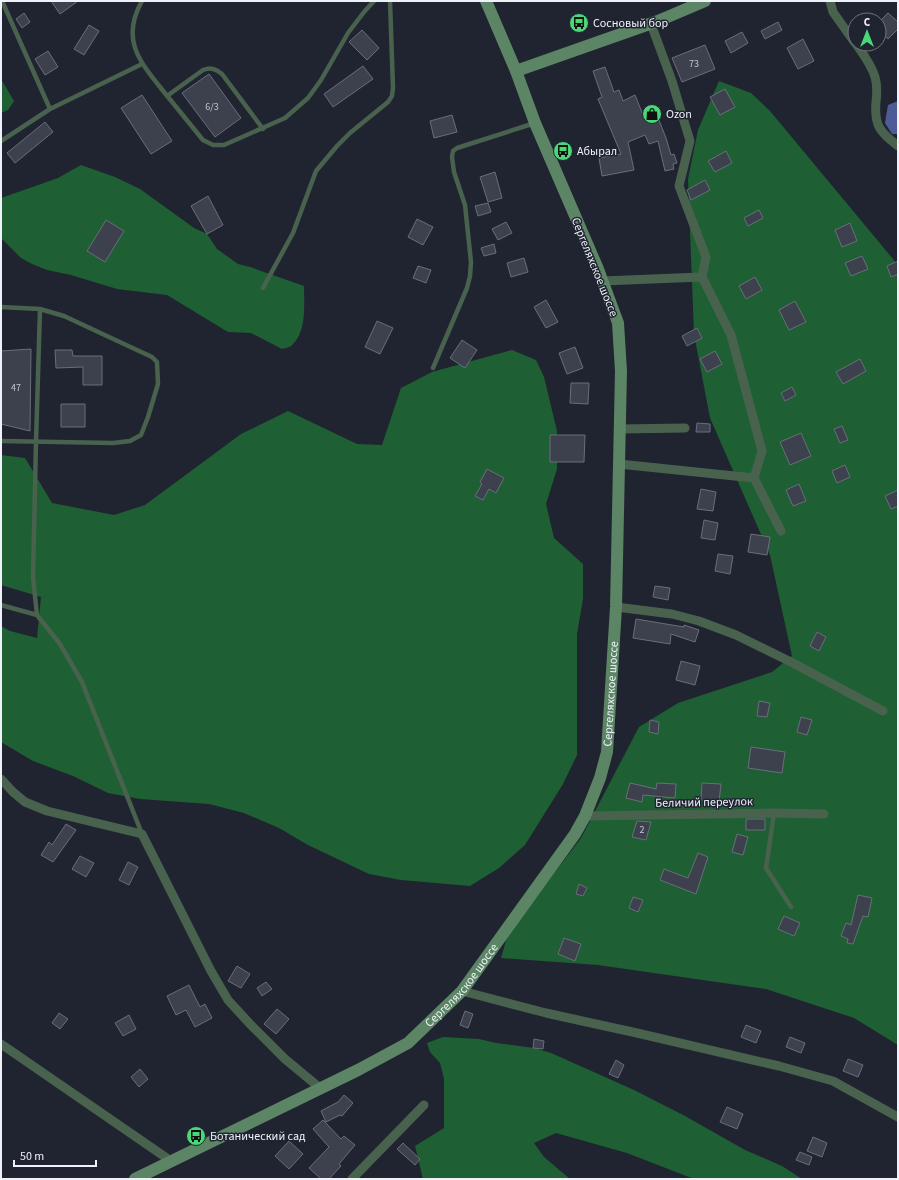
<svg xmlns="http://www.w3.org/2000/svg" width="899" height="1180" font-family="'Source Sans 3',sans-serif">
<style>
.forest{fill:#1e6033}
.water{fill:#4d5c99}
.building{fill:#3d414e;stroke:#6a6e7c}
.lines{fill:none;stroke-linecap:round;stroke-linejoin:round}
.lane{stroke:#49624e;stroke-width:4.5}
.street{stroke:#49624e;stroke-width:9}
.secondary{stroke:#5b8564;stroke-width:12}
.labels{text-anchor:middle;stroke-width:3;stroke-linejoin:round;paint-order:stroke}
.number-label{font-size:10px;fill:#c2c6cf}
.poi-label{font-size:12px;fill:#eff2fa;stroke:#202430;text-anchor:start}
.street-label{font-size:12px;fill:#eff2fa;stroke:#202430}
</style>
<rect width="100%" height="100%" fill="#202430"/>
<!-- forest -->
<path class="forest" d="M 1,79 L 14,101 L 8,110 L 1,113 Z
M 719,81 L 751,93 L 770,111 L 893,259 L 898,267 L 898,1045 L 854,1018 L 766,989 L 598,965 L 501,958 L 508,934 L 581,838 L 639,727 L 678,703 L 772,672 L 792,656 L 770,555 L 710,418 L 694,334 L 688,179 L 698,130 Z
M 81,165 L 115,177 L 140,189 L 194,228 L 207,234 L 217,249 L 238,264 L 250,267 L 304,286 C 304,303 307,330 293,344 C 291,347 286,348 282,349 L 251,333 L 228,332 L 167,295 L 117,289 L 71,275 L 47,270 L 32,264 L 21,258 L 1,238 L 1,198 L 58,178 Z
M 512,350 L 536,360 L 544,377 L 557,431 L 557,469 L 546,504 L 554,538 L 583,564 L 583,599 L 577,634 L 577,755 L 563,784 L 525,845 L 499,868 L 470,886 L 401,880 L 369,874 L 308,845 L 279,828 L 244,813 L 209,804 L 140,799 L 108,793 L 73,776 L 33,761 L 1,742 L 1,626 L 10,631 L 37,638 L 41,597 L 1,585 L 1,455 L 25,458 L 52,503 L 114,515 L 145,505 L 241,434 L 288,411 L 357,444 L 382,445 L 401,388 L 432,372 Z
M 443,1037 L 479,1039 L 496,1043 L 534,1048 L 551,1053 L 634,1090 L 685,1116 L 745,1150 L 782,1166 L 802,1179 L 694,1179 L 627,1153 L 556,1133 L 534,1143 L 544,1157 L 570,1179 L 423,1179 L 415,1146 L 444,1128 L 444,1079 L 440,1063 L 430,1052 L 427,1043 Z"/>
<!-- water -->
<path class="water" d="M 898,101 L 898,134 L 892,134 L 885,123 L 888,105 Z"/>
<!-- building -->
<path class="building" d="M 51,1 L 78,1 L 60,14 Z
M 24,13 L 30,22 L 22,28 L 16,19 Z
M 888,13 L 898,22 L 898,29 L 888,39 L 879,29 L 879,22 Z
M 778,22 L 782,30 L 765,39 L 761,31 Z
M 89,25 L 99,31 L 84,55 L 74,49 Z
M 362,30 L 379,48 L 367,60 L 349,42 Z
M 742,32 L 748,43 L 731,53 L 725,41 Z
M 803,39 L 814,61 L 798,69 L 787,48 Z
M 705,45 L 715,69 L 682,82 L 672,58 Z
M 48,51 L 58,67 L 45,75 L 35,59 Z
M 363,66 L 373,79 L 333,107 L 324,94 Z
M 605,67 L 614,92 L 619,90 L 623,101 L 635,95 L 643,115 L 655,110 L 666,138 L 671,155 L 674,154 L 677,163 L 673,164 L 674,169 L 665,171 L 658,141 L 649,144 L 645,135 L 628,142 L 634,170 L 602,176 L 599,158 L 621,154 L 598,99 L 602,97 L 593,71 Z
M 209,74 L 241,118 L 215,137 L 182,93 Z
M 725,89 L 735,107 L 720,115 L 710,97 Z
M 142,95 L 172,141 L 151,154 L 121,108 Z
M 452,115 L 457,132 L 434,138 L 430,121 Z
M 45,122 L 53,132 L 15,163 L 7,153 Z
M 726,151 L 732,163 L 715,172 L 708,161 Z
M 495,172 L 502,198 L 488,202 L 480,177 Z
M 705,180 L 710,190 L 691,200 L 687,190 Z
M 208,196 L 223,225 L 207,234 L 191,206 Z
M 488,203 L 491,212 L 478,216 L 475,206 Z
M 759,210 L 763,218 L 748,226 L 744,218 Z
M 417,219 L 433,227 L 423,245 L 408,237 Z
M 106,220 L 124,231 L 105,262 L 87,251 Z
M 506,222 L 512,233 L 498,240 L 492,229 Z
M 850,223 L 857,241 L 842,247 L 835,230 Z
M 494,244 L 496,253 L 484,256 L 481,248 Z
M 862,256 L 868,269 L 851,276 L 845,263 Z
M 524,258 L 528,272 L 511,277 L 507,263 Z
M 898,261 L 898,274 L 891,277 L 887,266 Z
M 418,266 L 431,270 L 426,283 L 413,278 Z
M 755,277 L 762,290 L 746,299 L 739,286 Z
M 546,300 L 558,322 L 546,328 L 534,307 Z
M 795,301 L 806,322 L 789,330 L 779,310 Z
M 377,321 L 393,328 L 380,354 L 365,347 Z
M 697,328 L 702,338 L 687,346 L 682,336 Z
M 462,340 L 477,350 L 465,368 L 450,358 Z
M 575,347 L 583,368 L 567,374 L 559,353 Z
M 31,349 L 30,431 L 1,424 L 1,351 Z
M 55,350 L 72,350 L 73,356 L 102,356 L 102,385 L 83,385 L 83,367 L 56,368 Z
M 715,351 L 722,364 L 707,372 L 700,359 Z
M 860,359 L 866,371 L 843,384 L 836,372 Z
M 571,383 L 589,383 L 588,404 L 570,403 Z
M 792,387 L 796,395 L 785,401 L 781,393 Z
M 61,404 L 85,404 L 85,427 L 61,427 Z
M 697,423 L 710,424 L 710,432 L 696,432 Z
M 842,426 L 848,440 L 840,443 L 834,429 Z
M 801,433 L 811,456 L 790,465 L 780,442 Z
M 550,435 L 585,435 L 584,462 L 550,462 Z
M 845,465 L 850,477 L 837,483 L 832,471 Z
M 487,469 L 504,478 L 496,493 L 489,489 L 483,500 L 475,496 L 482,484 L 480,482 Z
M 799,484 L 806,501 L 793,506 L 786,490 Z
M 701,489 L 716,492 L 713,511 L 697,509 Z
M 898,490 L 898,506 L 891,509 L 885,496 Z
M 704,520 L 718,523 L 715,540 L 701,538 Z
M 751,534 L 770,537 L 767,555 L 748,552 Z
M 718,554 L 733,556 L 730,574 L 715,571 Z
M 655,586 L 670,588 L 668,600 L 653,597 Z
M 636,619 L 684,627 L 684,625 L 699,630 L 695,642 L 671,634 L 670,644 L 633,638 Z
M 817,632 L 826,637 L 819,651 L 810,646 Z
M 681,661 L 700,666 L 695,685 L 676,680 Z
M 759,701 L 770,703 L 767,717 L 757,716 Z
M 801,717 L 812,720 L 807,735 L 797,732 Z
M 650,720 L 659,722 L 658,734 L 649,732 Z
M 751,747 L 785,752 L 782,773 L 748,768 Z
M 630,783 L 656,789 L 657,783 L 676,784 L 675,798 L 643,795 L 642,802 L 626,798 Z
M 702,783 L 721,784 L 719,802 L 701,800 Z
M 746,819 L 765,819 L 765,830 L 746,830 Z
M 637,821 L 651,822 L 646,840 L 632,837 Z
M 66,824 L 76,830 L 53,862 L 41,855 L 49,842 L 52,845 Z
M 737,834 L 748,837 L 743,855 L 732,852 Z
M 698,853 L 708,857 L 696,894 L 660,880 L 664,869 L 688,878 Z
M 80,856 L 94,863 L 86,877 L 72,869 Z
M 128,862 L 138,867 L 129,885 L 119,880 Z
M 579,884 L 587,888 L 583,896 L 576,894 Z
M 858,895 L 872,898 L 868,917 L 863,916 L 853,944 L 847,943 L 848,939 L 841,936 L 846,923 L 851,925 Z
M 633,897 L 643,900 L 638,912 L 629,908 Z
M 784,916 L 800,923 L 794,936 L 778,929 Z
M 564,938 L 581,944 L 575,961 L 558,954 Z
M 237,966 L 250,974 L 241,988 L 228,981 Z
M 266,982 L 272,989 L 262,996 L 257,988 Z
M 189,985 L 200,1007 L 205,1004 L 212,1018 L 195,1027 L 186,1010 L 176,1015 L 167,996 Z
M 277,1009 L 289,1019 L 276,1034 L 264,1024 Z
M 465,1011 L 473,1014 L 468,1028 L 460,1025 Z
M 59,1013 L 68,1019 L 60,1029 L 52,1023 Z
M 129,1015 L 136,1029 L 123,1036 L 115,1023 Z
M 746,1025 L 761,1031 L 756,1043 L 741,1037 Z
M 790,1037 L 805,1043 L 801,1053 L 786,1047 Z
M 534,1039 L 544,1041 L 543,1049 L 533,1048 Z
M 848,1059 L 863,1065 L 858,1077 L 843,1071 Z
M 616,1060 L 624,1065 L 618,1078 L 609,1074 Z
M 140,1069 L 148,1079 L 139,1087 L 131,1077 Z
M 344,1095 L 353,1103 L 342,1116 L 340,1115 L 326,1122 L 321,1111 L 338,1102 Z
M 727,1107 L 743,1114 L 737,1129 L 720,1122 Z
M 323,1120 L 341,1139 L 344,1136 L 355,1145 L 339,1164 L 341,1166 L 329,1179 L 321,1179 L 309,1168 L 329,1147 L 313,1129 Z
M 813,1137 L 827,1143 L 822,1157 L 807,1151 Z
M 289,1141 L 303,1154 L 289,1169 L 275,1156 Z
M 403,1143 L 420,1159 L 415,1165 L 397,1149 Z
M 800,1152 L 812,1157 L 809,1165 L 796,1160 Z"/>
<g class="lines">
<!-- lane -->
<path class="lane" d="M 2,1 L 50,109
M 142,1 C 120,40 140,62 164,92 C 177,108 190,124 203,140 L 213,145 L 224,145 L 285,118 L 308,98 L 321,80 L 348,33 L 364,12 L 374,1
M 167,96 L 203,70 C 211,67 216,69 222,74 L 263,129
M 1,141 L 50,109 L 142,64
M 263,288 L 293,233 L 316,171 L 337,146 L 350,133 L 388,102 L 392,96 L 393,88 L 390,1
M 1,307 L 40,309 L 64,316 L 152,357 L 157,362 L 158,384 L 148,417 L 141,435 L 130,441 L 113,443 L 1,441
M 40,309 L 36,442 L 33,577 L 37,615 L 60,644 L 82,682 L 142,834
M 433,368 L 467,288 L 470,276 L 471,262 L 465,205 L 454,172 L 452,157 L 453,151 L 457,148 L 535,123
M 1,605 L 37,615
M 774,813 L 766,868 L 791,907"/>
<!-- street -->
<path class="street" d="M 830,1 L 833,12 L 855,43
M 651,24 L 672,81 L 690,141 L 679,186 L 706,257 L 702,277 L 731,335 L 762,451 L 754,478 L 781,531
M 856,44 C 863,54 871,64 875,77 C 877,84 877,94 876,102 C 874,126 880,132 898,146
M 602,281 L 702,277
M 620,429 L 685,428
M 619,464 L 754,478
M 616,607 L 672,614 L 699,621 L 736,635 L 791,662 L 883,711
M 1,779 L 13,792 L 25,802 L 47,811 L 142,834 L 211,971 L 228,1000 L 250,1024 L 285,1059 L 320,1088
M 585,816 L 774,813 L 824,814
M 462,991 L 546,1013 L 637,1033 L 779,1066 L 833,1081 L 898,1117
M 1,1044 L 171,1161
M 352,1179 L 424,1105"/>
<!-- secondary -->
<g class="secondary">
<path d="M 516,71 L 658,21 L 705,1"/>
<path id="s1" d="M 135,1179 L 358,1070 L 408,1043 L 462,991 L 575,834 L 585,816 L 600,778 L 607,752 L 616,607 L 621,371 L 618,323 L 598,269 L 535,123 L 516,71 L 486,1"/>
</g>
</g>
<!-- icons -->
<defs>
<symbol id="bus-disc" viewBox="-11 -11 22 22"><circle r="9.5" fill="#49d778" stroke="#202430"/><path d="M-5-6H5V4H4V6H2V4H-2V6H-4V4H-5ZM-3.5-4V0h7V-4ZM-3.5 1.2v1.5H-2V1.2ZM2 1.2v1.5H3.5V1.2Z" fill="#111"/></symbol>
<symbol id="shop-disc" viewBox="-11 -11 22 22"><circle r="9.5" fill="#49d778" stroke="#202430"/><path d="M-5-2.5h2.3a2.7 3.5 0 0 1 5.4 0H5L5.5 6h-11ZM-1.5-2.5h3a1.5 2.3 0 0 0-3 0Z" fill="#111"/></symbol>
</defs>
<g fill-rule="evenodd">
<use href="#bus-disc" x="568" y="12" width="22" height="22"/>
<use href="#shop-disc" x="641" y="103" width="22" height="22"/>
<use href="#bus-disc" x="552" y="140" width="22" height="22"/>
<use href="#bus-disc" x="185" y="1125" width="22" height="22"/>
</g>
<g class="labels">
<!-- number labels -->
<g class="number-label">
<text x="694" y="67">73</text>
<text x="212" y="110">6/3</text>
<text x="16" y="391">47</text>
<text x="642" y="833">2</text>
</g>
<!-- poi labels -->
<g class="poi-label">
<text x="593" y="27">Сосновый бор</text>
<text x="666" y="118">Ozon</text>
<text x="577" y="155">Абырал</text>
<text x="210" y="1140">Ботанический сад</text>
</g>
<!-- street labels -->
<g class="street-label">
<text transform="translate(595 267) rotate(68)" y="4">Сергеляхское шоссе</text>
<text dy="4" stroke="none"><textPath href="#s1" startOffset="720">Сергеляхское шоссе</textPath></text>
<text transform="translate(704 802) rotate(-1)" y="4">Беличий переулок</text>
<text dy="4" stroke="none"><textPath href="#s1" startOffset="384">Сергеляхское шоссе</textPath></text>
</g>
</g>
<!-- border -->
<rect width="899" height="1180" fill="none" stroke="#eff2fa" stroke-width="4"/>
<!-- north arrow -->
<g transform="translate(867 32)"><circle r="19" fill="#202430" stroke="#737681"/>
<path d="M0-3L7 15L0 10L-7 15Z" fill="#49d778"/>
<text y="-6" font-size="11" font-weight="bold" text-anchor="middle" fill="#eff2fa">С</text>
</g>
<!-- scale -->
<path d="M14 1160v6h82v-6" fill="none" stroke="#eff2fa" stroke-width="2"/>
<text x="20" y="1160" font-size="12" fill="#eff2fa" stroke="#202430" stroke-width="3" paint-order="stroke">50 m</text>
</svg>
